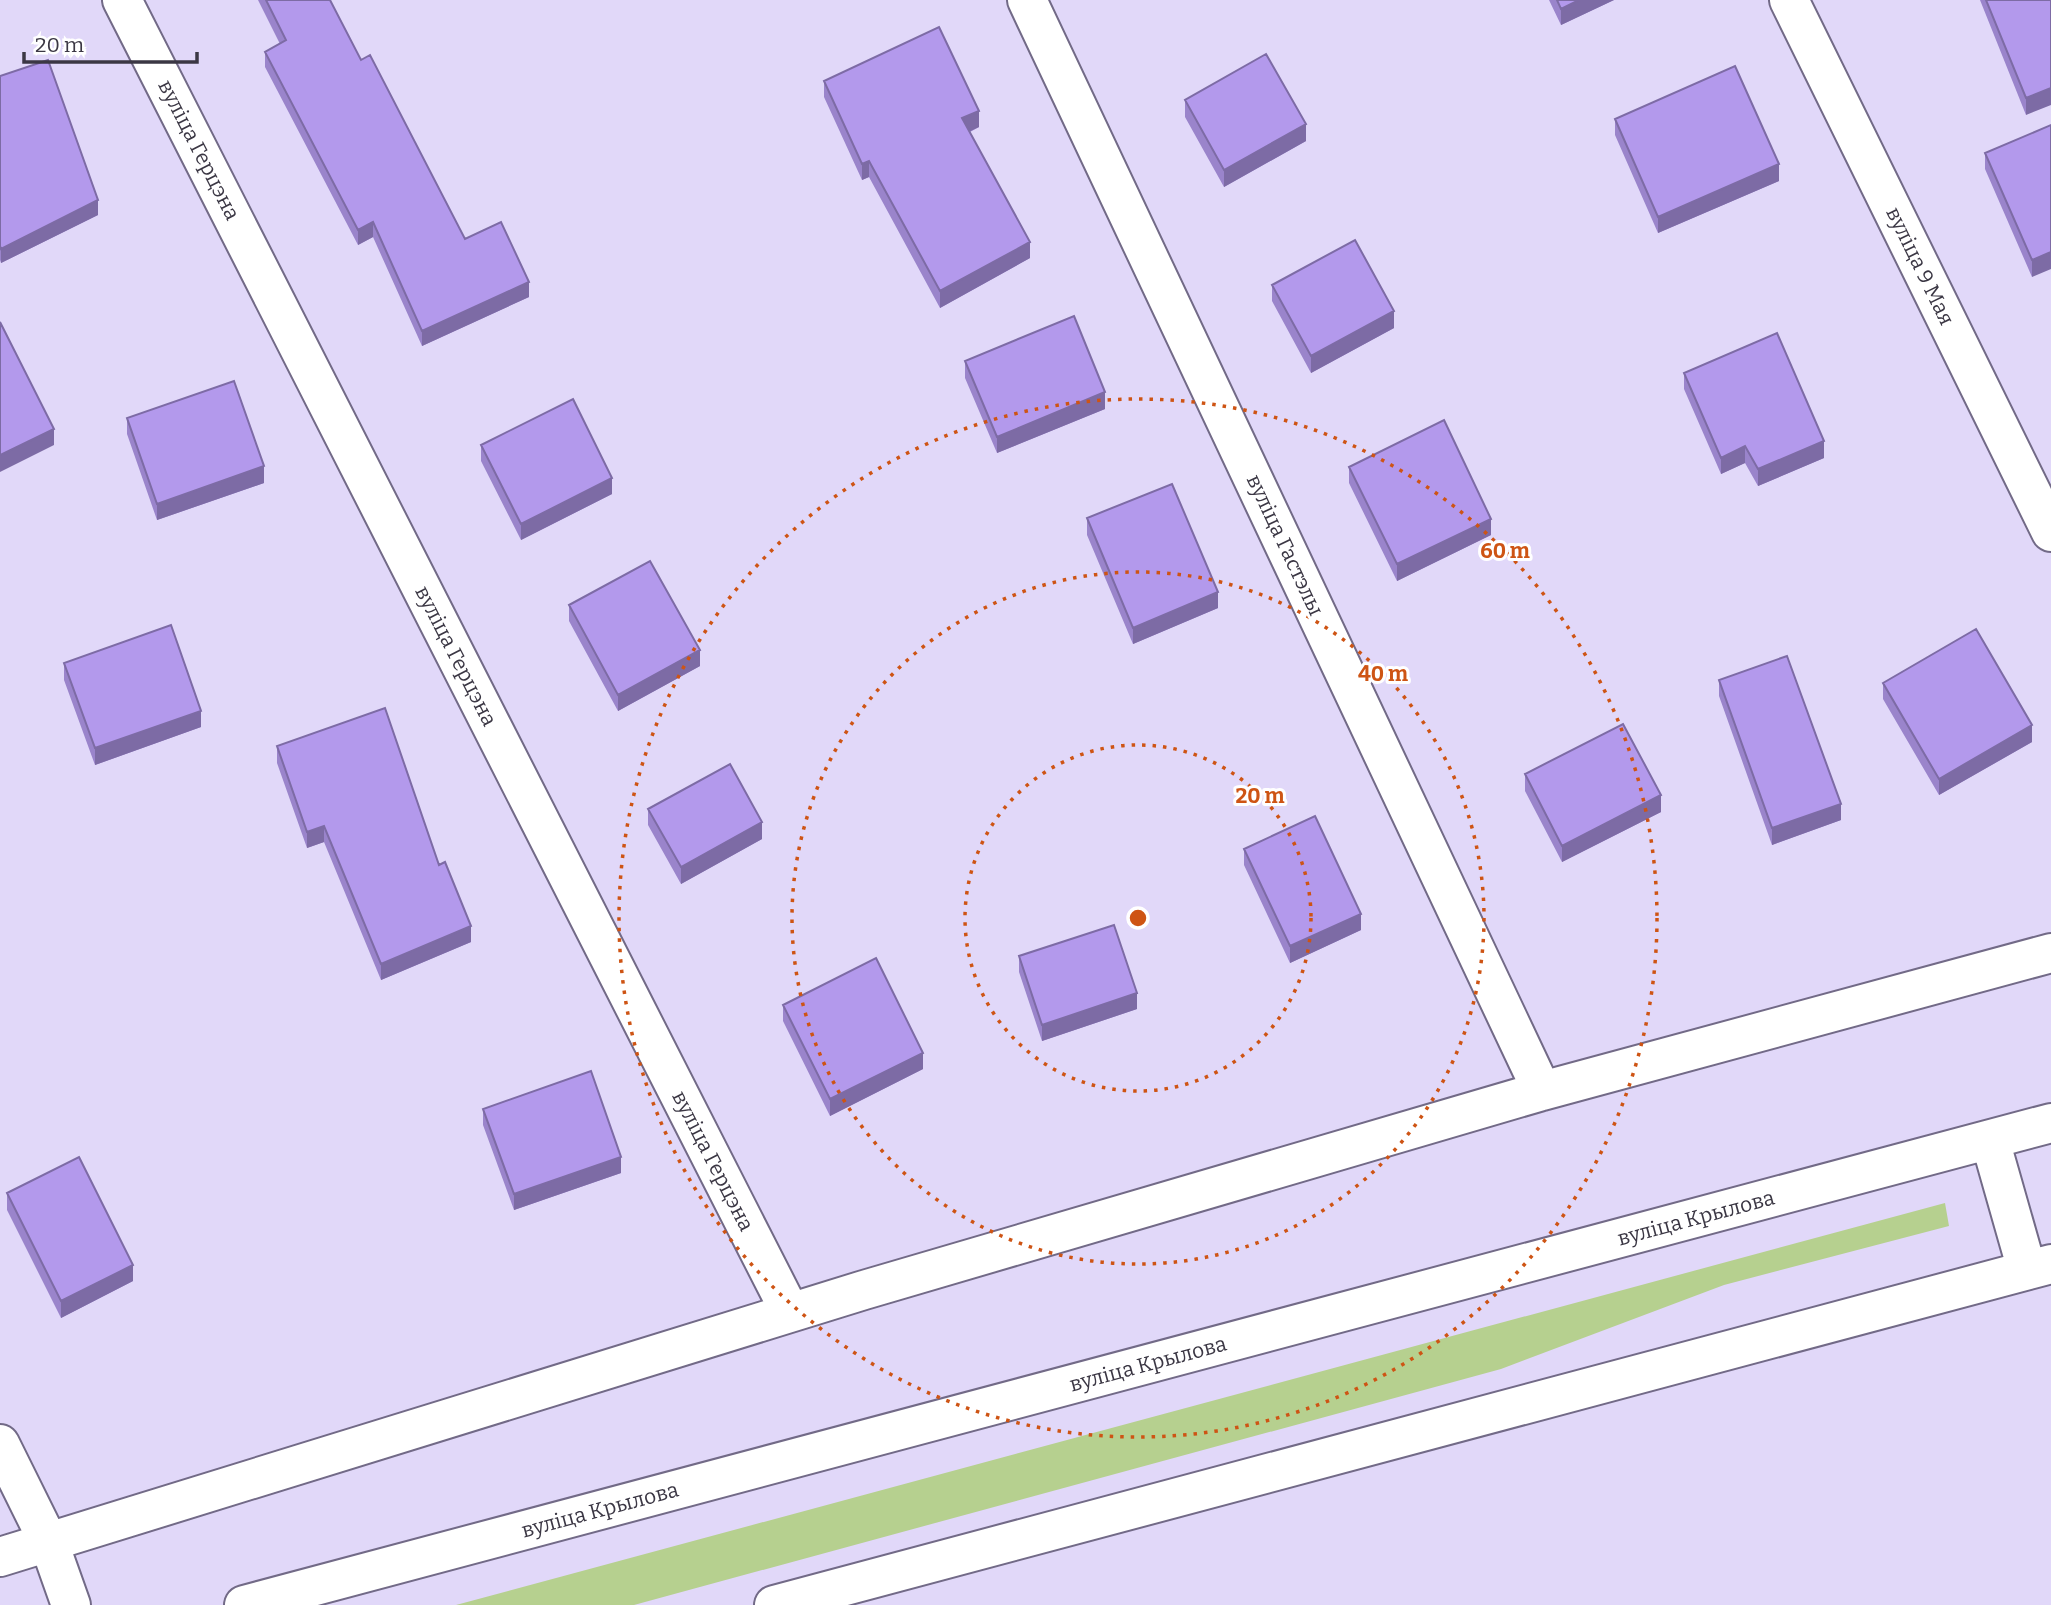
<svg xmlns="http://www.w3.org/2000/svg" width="2051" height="1605" font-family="Bitter,serif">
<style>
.green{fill:#b6d08f}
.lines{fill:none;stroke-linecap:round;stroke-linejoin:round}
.street-casing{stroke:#726a87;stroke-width:42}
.secondary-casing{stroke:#726a87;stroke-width:42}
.street{stroke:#fff;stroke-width:38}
.secondary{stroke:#fff;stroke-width:38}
.wall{fill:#9a84cb}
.shaded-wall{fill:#7d6ba5}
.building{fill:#b399ec;stroke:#7d6ba5;stroke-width:2}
.ring{fill:none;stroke:#ce5414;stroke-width:3.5;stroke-dasharray:3.5 7}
.labels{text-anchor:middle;stroke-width:6;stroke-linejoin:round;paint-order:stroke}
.street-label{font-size:21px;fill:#3b3744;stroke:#fff}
.centre{fill:#ce5414;stroke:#fff;stroke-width:3.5}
.ring-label{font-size:21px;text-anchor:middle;font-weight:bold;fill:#ce5414;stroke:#fff;stroke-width:6;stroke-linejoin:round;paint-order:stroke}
</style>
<rect width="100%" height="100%" fill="#e1d8f9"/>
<!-- green -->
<path class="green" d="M 1945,1203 L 1949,1226 L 1724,1285 L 1501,1369 L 634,1605 L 456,1605 Z"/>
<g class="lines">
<defs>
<path id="street" d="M 122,0 L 790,1312
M 1027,0 L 1542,1091
M 1789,0 L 2051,532
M 0,1444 L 49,1543 L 71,1605
M 0,1557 L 864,1290 L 1542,1091 L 2051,953"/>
<path id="secondary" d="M 1990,1140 L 2027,1270
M 244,1605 L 2051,1123
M 774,1605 L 2051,1264"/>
</defs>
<!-- street casing -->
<use href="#street" class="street-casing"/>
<!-- secondary casing -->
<use href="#secondary" class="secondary-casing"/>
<!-- street -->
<use href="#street" class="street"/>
<!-- secondary -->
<use href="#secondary" class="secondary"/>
</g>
<!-- wall -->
<path class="wall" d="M 258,0 L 330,0 L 361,60 L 465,239 L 529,297 L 422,346 L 373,237 L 358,245 L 265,67 L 265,52 L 280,44 Z
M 1549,0 L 1614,0 L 1561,25 Z
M 1980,0 L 2051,0 L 2026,115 Z
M 0,76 L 98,215 L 1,263 L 0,260 Z
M 824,81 L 979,127 L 970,132 L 1030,258 L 940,308 L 869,177 L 862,180 L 824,97 Z
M 1185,100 L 1306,141 L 1224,187 L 1185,117 Z
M 1615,119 L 1779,181 L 1658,233 L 1615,135 Z
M 2051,125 L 2032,277 L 1985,169 L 1985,153 Z
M 1272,285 L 1394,328 L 1311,373 L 1272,301 Z
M 965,361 L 1105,409 L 997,453 L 965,378 Z
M 1684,373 L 1824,458 L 1758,486 L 1745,463 L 1721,474 L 1684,389 Z
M 127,418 L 264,483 L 157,520 L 127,434 Z
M 481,445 L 612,494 L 521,540 L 481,461 Z
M 1349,467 L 1491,535 L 1397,581 L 1349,483 Z
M 1087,518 L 1218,608 L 1133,644 L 1087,535 Z
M 569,605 L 700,666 L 618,711 L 569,621 Z
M 64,663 L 201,727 L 95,765 L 64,680 Z
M 1719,680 L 1841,820 L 1772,845 L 1719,696 Z
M 1883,683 L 2032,742 L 1939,795 L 1883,699 Z
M 277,746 L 439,865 L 471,942 L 381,980 L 324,842 L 307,848 L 277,763 Z
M 1525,774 L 1661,812 L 1562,862 L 1525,791 Z
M 648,809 L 762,839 L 681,884 L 648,825 Z
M 1244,849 L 1361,930 L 1290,963 L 1244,865 Z
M 1019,956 L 1137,1009 L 1042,1041 L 1019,972 Z
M 783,1005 L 923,1069 L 830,1116 L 783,1021 Z
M 483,1109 L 621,1173 L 514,1210 L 483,1125 Z
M 7,1193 L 133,1281 L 61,1318 L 7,1210 Z"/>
<!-- shaded-wall -->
<path class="shaded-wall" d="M 1579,0 L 1614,0 L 1561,25 L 1561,9 Z
M 2051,88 L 2051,105 L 2026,115 L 2026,98 Z
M 979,111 L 979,127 L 962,135 L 962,118 Z
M 1306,124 L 1306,141 L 1224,187 L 1224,170 Z
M 869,161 L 869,177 L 862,180 L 862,164 Z
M 1779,164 L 1779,181 L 1658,233 L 1658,217 Z
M 98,200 L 98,215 L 1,263 L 1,249 Z
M 373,222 L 373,237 L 358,245 L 358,230 Z
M 1030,242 L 1030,258 L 940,308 L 940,291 Z
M 2051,252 L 2051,269 L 2032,277 L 2032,260 Z
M 529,282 L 529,297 L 422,346 L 422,331 Z
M 1394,311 L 1394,328 L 1311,373 L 1311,356 Z
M 1105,392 L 1105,409 L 997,453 L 997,437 Z
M 54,429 L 54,445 L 0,472 L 0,455 Z
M 1824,441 L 1824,458 L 1758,486 L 1758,469 Z
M 1745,446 L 1745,463 L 1721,474 L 1721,458 Z
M 264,466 L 264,483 L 157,520 L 157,504 Z
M 612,478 L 612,494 L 521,540 L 521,524 Z
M 1491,519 L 1491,535 L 1397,581 L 1397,564 Z
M 1218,592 L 1218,608 L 1133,644 L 1133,628 Z
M 700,650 L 700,666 L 618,711 L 618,695 Z
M 201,711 L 201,727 L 95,765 L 95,748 Z
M 2032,725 L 2032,742 L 1939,795 L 1939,779 Z
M 1661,795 L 1661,812 L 1562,862 L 1562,846 Z
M 1841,804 L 1841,820 L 1772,845 L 1772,828 Z
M 762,822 L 762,839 L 681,884 L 681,867 Z
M 324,826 L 324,842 L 307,848 L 307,832 Z
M 1361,914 L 1361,930 L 1290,963 L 1290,946 Z
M 471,926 L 471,942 L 381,980 L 381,964 Z
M 1137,993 L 1137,1009 L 1042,1041 L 1042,1025 Z
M 923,1053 L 923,1069 L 830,1116 L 830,1099 Z
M 621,1157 L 621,1173 L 514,1210 L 514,1194 Z
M 133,1265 L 133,1281 L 61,1318 L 61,1301 Z"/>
<!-- building -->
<path class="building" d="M 266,0 L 330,0 L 361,60 L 370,55 L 465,239 L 501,222 L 529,282 L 422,331 L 373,222 L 358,230 L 265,52 L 286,40 Z
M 1557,0 L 1579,0 L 1561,9 Z
M 1986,0 L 2051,0 L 2051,88 L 2026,98 Z
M 939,27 L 979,111 L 962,118 L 1030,242 L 940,291 L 869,161 L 862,164 L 824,81 Z
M 1266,54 L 1306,124 L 1224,170 L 1185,100 Z
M 48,60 L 98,200 L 1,249 L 0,246 L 0,76 Z
M 1735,66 L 1779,164 L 1658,217 L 1615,119 Z
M 2051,125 L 2051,252 L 2032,260 L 1985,153 Z
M 1355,240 L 1394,311 L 1311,356 L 1272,285 Z
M 1074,316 L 1105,392 L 997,437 L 965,361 Z
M 0,322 L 54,429 L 0,455 Z
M 1777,333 L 1824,441 L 1758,469 L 1745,446 L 1721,458 L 1684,373 Z
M 234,381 L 264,466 L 157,504 L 127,418 Z
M 573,399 L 612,478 L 521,524 L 481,445 Z
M 1444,420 L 1491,519 L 1397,564 L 1349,467 Z
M 1172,484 L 1218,592 L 1133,628 L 1087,518 Z
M 650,561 L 700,650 L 618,695 L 569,605 Z
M 171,625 L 201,711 L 95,748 L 64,663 Z
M 1976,629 L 2032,725 L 1939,779 L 1883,683 Z
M 1787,656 L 1841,804 L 1772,828 L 1719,680 Z
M 385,708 L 439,865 L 445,862 L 471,926 L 381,964 L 324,826 L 307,832 L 277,746 Z
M 1623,724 L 1661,795 L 1562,846 L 1525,774 Z
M 730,764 L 762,822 L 681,867 L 648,809 Z
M 1315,816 L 1361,914 L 1290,946 L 1244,849 Z
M 1114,925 L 1137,993 L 1042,1025 L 1019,956 Z
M 876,958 L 923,1053 L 830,1099 L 783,1005 Z
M 591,1071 L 621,1157 L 514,1194 L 483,1109 Z
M 79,1157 L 133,1265 L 61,1301 L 7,1193 Z"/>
<!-- distance rings -->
<g class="ring">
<circle cx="1138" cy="918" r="173"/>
<circle cx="1138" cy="918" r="346"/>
<circle cx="1138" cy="918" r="519"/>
</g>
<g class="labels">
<!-- street labels -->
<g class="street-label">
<text transform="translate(199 150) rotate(63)" y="7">вуліца Герцэна</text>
<text transform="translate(1920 266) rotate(64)" y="7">вуліца 9 Мая</text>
<text transform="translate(1285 545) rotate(65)" y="7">вуліца Гастэлы</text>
<text transform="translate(456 656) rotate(63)" y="7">вуліца Герцэна</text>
<text transform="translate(713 1161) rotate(63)" y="7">вуліца Герцэна</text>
<text transform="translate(1696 1218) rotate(-15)" y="7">вуліца Крылова</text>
<text transform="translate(1148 1364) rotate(-15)" y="7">вуліца Крылова</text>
<text transform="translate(600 1510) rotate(-15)" y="7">вуліца Крылова</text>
</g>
</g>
<circle cx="1138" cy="918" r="10" class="centre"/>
<g class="ring-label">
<text x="1505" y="558">60 m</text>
<text x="1383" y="681">40 m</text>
<text x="1260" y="803">20 m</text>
</g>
<!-- scale -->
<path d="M24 52v10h173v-10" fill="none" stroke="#3b3744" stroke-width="3.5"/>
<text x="35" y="52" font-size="21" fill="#3b3744" stroke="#ffffff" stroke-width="5" paint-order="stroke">20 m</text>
</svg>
